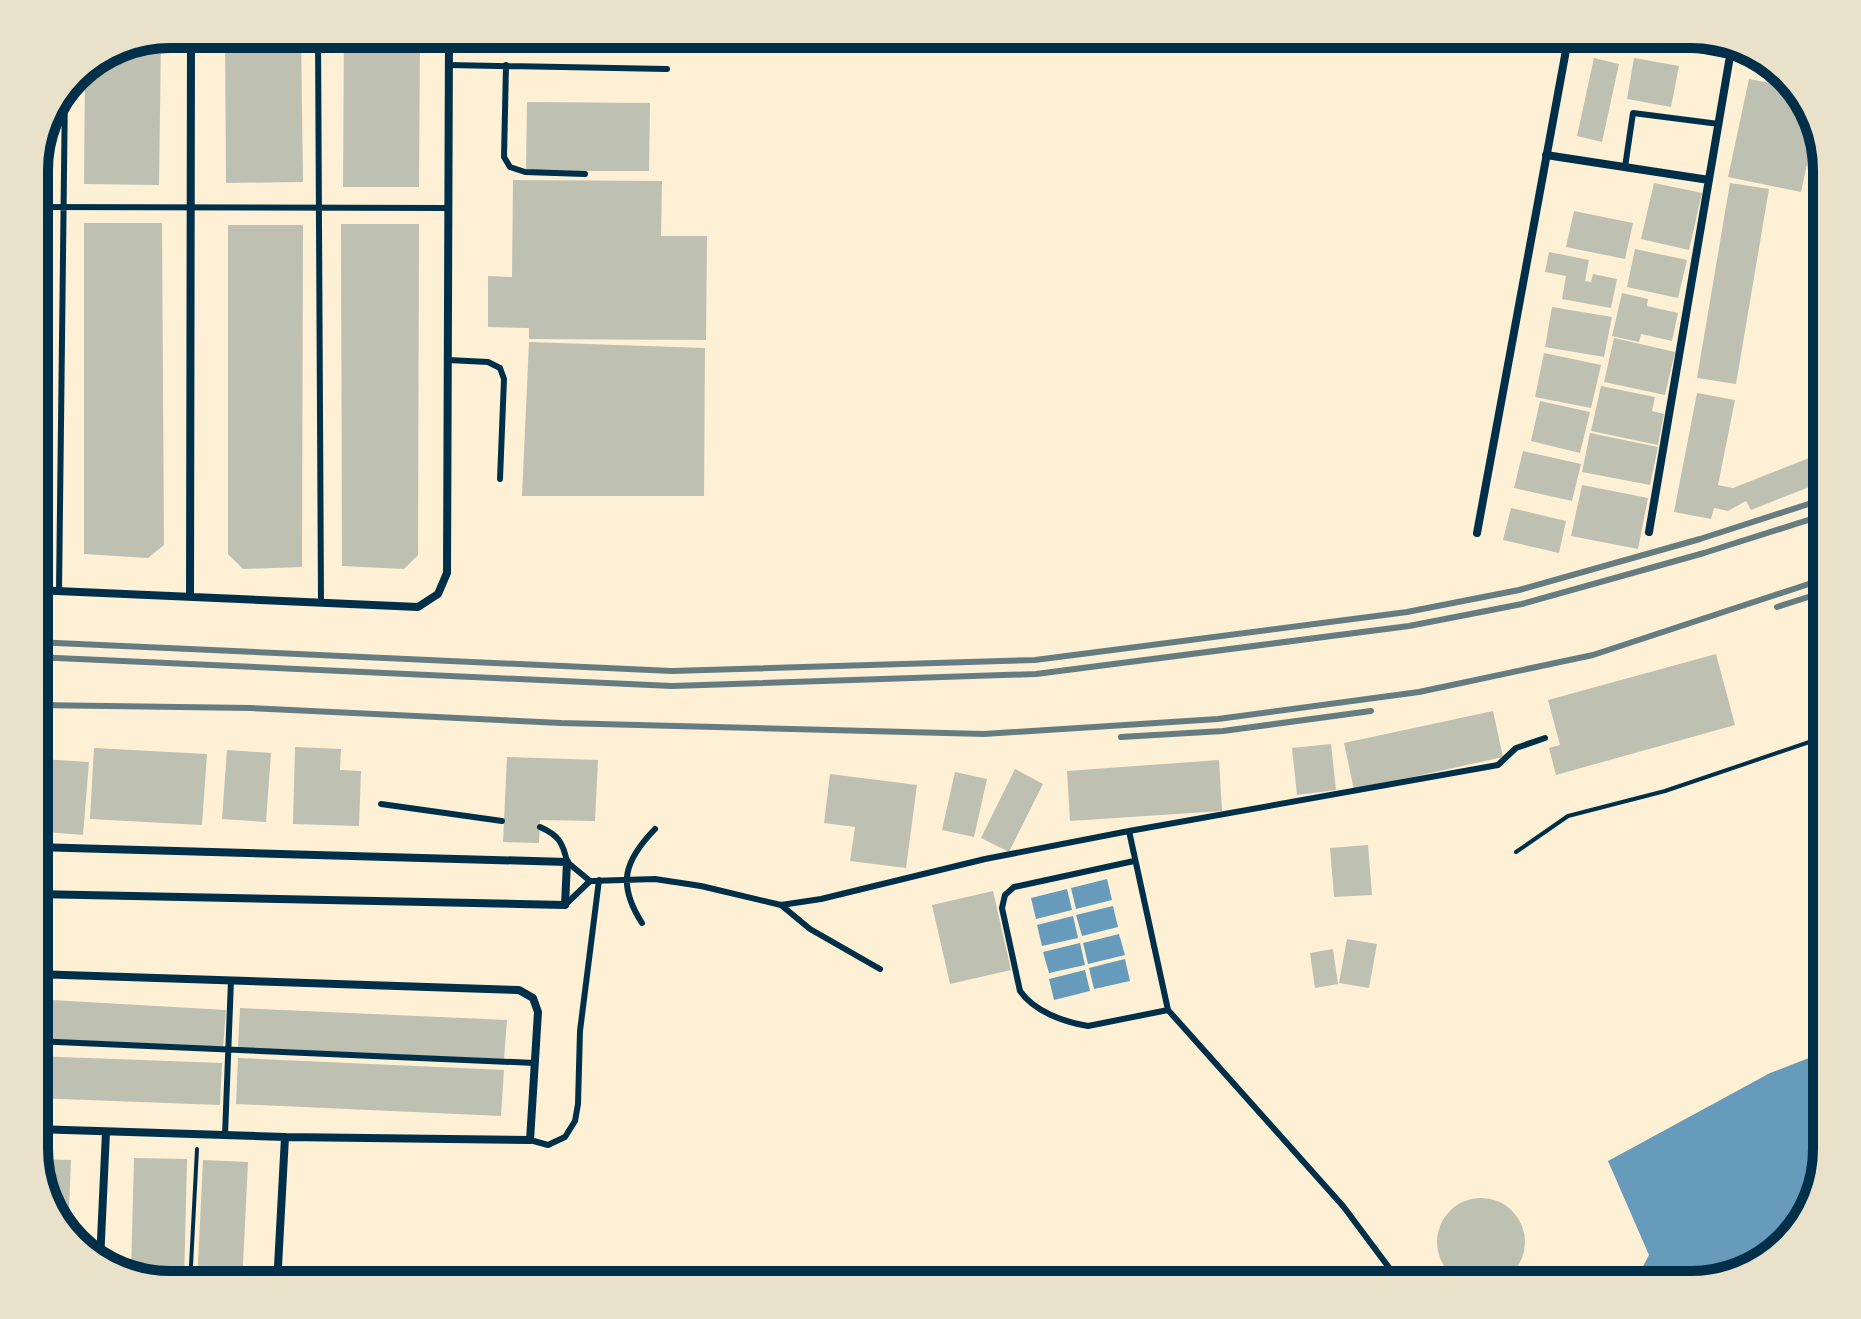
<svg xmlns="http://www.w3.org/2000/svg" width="1861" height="1319" font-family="Rubik,sans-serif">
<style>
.water{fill:#669bbc}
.building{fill:#bec0b2}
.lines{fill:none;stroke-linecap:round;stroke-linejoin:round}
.path{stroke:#003049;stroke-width:4}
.service{stroke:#003049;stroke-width:6}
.minor{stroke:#003049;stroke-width:8}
.rail{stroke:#657d81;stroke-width:6}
.rim{fill:none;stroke:#003049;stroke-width:10}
</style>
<rect width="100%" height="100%" fill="#fdf0d5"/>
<!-- water -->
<path class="water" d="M 1107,879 L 1112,900 L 1076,909 L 1071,888 Z
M 1067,889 L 1072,910 L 1036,919 L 1031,898 Z
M 1113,906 L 1118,927 L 1082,936 L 1076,915 Z
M 1073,916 L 1078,938 L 1042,946 L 1037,925 Z
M 1119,934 L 1125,955 L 1088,964 L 1083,943 Z
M 1080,943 L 1085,965 L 1049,973 L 1043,952 Z
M 1125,959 L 1130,981 L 1094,989 L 1089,968 Z
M 1085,970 L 1090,991 L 1054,1000 L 1049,979 Z
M 1827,1051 L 1827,1149 L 1799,1231 L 1751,1271 L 1691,1285 L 1633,1285 L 1649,1255 L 1608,1161 L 1770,1073 Z"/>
<!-- building -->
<path class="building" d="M 225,34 L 301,34 L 303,182 L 226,183 Z
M 344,34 L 420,34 L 419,187 L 343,187 Z
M 161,38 L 159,185 L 84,184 L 85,66 Z
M 1594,58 L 1619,64 L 1602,142 L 1577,136 Z
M 1634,58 L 1679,66 L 1671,107 L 1627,99 Z
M 1749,79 L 1795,88 L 1813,110 L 1816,123 L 1801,192 L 1728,177 Z
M 527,102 L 650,103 L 649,171 L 526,171 Z
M 43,131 L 44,185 L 34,185 L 34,161 Z
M 513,180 L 662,181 L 661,236 L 707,236 L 706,340 L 529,339 L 529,328 L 488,327 L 488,276 L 512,277 Z
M 1654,183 L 1702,193 L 1689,250 L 1641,239 Z
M 1730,183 L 1769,189 L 1736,384 L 1697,378 Z
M 1826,185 L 1827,185 L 1827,211 L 1821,209 Z
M 1574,211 L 1633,223 L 1625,259 L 1566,247 Z
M 84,223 L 162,223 L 164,545 L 148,558 L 84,554 Z
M 341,224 L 419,224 L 418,555 L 404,569 L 342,566 Z
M 228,225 L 303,225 L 302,567 L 243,569 L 228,554 Z
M 34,226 L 42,226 L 43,557 L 34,557 Z
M 1635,249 L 1687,260 L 1678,298 L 1627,287 Z
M 1549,252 L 1589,260 L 1585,281 L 1591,282 L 1593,274 L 1617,279 L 1611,308 L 1562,299 L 1566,276 L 1545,272 Z
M 1622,293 L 1648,299 L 1647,306 L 1678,313 L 1672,341 L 1641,334 L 1639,342 L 1612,336 Z
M 1552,307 L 1612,317 L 1604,357 L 1545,347 Z
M 1614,338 L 1675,352 L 1665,395 L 1604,382 Z
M 529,342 L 705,348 L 704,496 L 522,496 Z
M 1544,353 L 1601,365 L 1591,408 L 1535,397 Z
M 1601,386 L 1655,397 L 1652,411 L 1664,414 L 1658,445 L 1591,431 Z
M 1697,393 L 1735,400 L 1718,485 L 1733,488 L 1827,451 L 1827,480 L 1751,510 L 1746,501 L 1728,511 L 1714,508 L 1711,519 L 1674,512 Z
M 1540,401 L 1590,412 L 1580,453 L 1531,441 Z
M 1590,433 L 1658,447 L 1650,485 L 1582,472 Z
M 1523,451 L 1581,464 L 1572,501 L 1514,488 Z
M 1582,485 L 1648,498 L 1638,549 L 1571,536 Z
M 1511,508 L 1566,521 L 1559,553 L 1503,540 Z
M 1716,654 L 1735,725 L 1556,775 L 1549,748 L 1560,745 L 1548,700 Z
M 1493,711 L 1503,757 L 1354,790 L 1344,743 Z
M 1331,744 L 1336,790 L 1297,795 L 1292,748 Z
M 34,746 L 42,747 L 41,759 L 89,762 L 83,835 L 34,831 Z
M 295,747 L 341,749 L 340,770 L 361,771 L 359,826 L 293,824 Z
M 94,748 L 207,754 L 202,825 L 90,819 Z
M 227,750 L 271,753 L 266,822 L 222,819 Z
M 507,757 L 598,760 L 595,821 L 540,820 L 539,843 L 503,842 Z
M 1219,760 L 1222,811 L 1070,821 L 1067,771 Z
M 1015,769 L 1043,784 L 1009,852 L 981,838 Z
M 955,772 L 987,779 L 974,837 L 942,830 Z
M 830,774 L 917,785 L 906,868 L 850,861 L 855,827 L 824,823 Z
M 1368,845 L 1372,895 L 1334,897 L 1330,848 Z
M 993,891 L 1011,970 L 950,984 L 932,905 Z
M 1347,939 L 1377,944 L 1369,988 L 1339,983 Z
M 1333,949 L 1338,984 L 1315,988 L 1310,953 Z
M 34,999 L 226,1010 L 223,1049 L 34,1039 Z
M 240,1008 L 507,1020 L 504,1059 L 238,1048 Z
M 34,1056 L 222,1063 L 220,1105 L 34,1098 Z
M 238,1058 L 504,1070 L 501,1116 L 236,1104 Z
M 134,1158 L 187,1159 L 184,1285 L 170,1285 L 131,1272 Z
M 35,1159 L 71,1160 L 68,1235 L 52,1216 Z
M 203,1160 L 248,1162 L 242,1285 L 197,1285 Z
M1437 1242a44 44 0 1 1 88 0a44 44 0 1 1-88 0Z"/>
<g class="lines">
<!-- path -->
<path class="path" d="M 1516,852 L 1568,816 L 1665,791 L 1827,736
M 190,1285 L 197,1149"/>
<!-- service -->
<path class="service" d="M 318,34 L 321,603
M 448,65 L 667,69
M 506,65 L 504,157 L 510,167 L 525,172 L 585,174
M 1625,167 L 1633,113 L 1719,124
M 34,207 L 447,208
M 448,360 L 488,362 L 500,368 L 504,379 L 500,479
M 59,592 L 65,88
M 381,804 L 502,821
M 540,827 C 558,835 563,842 567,862 L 590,881 L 565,905
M 1129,831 L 1168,1010 L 1343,1206 L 1402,1285
M 1134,861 L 1014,887 L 1005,895 L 1002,908 L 1020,991 C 1034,1011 1063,1022 1088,1026 L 1168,1010
M 590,881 L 655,879 L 701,886 L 781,905 L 821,899 L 985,859 L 1129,831 L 1498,765 L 1516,748 L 1545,738
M 781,905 L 810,929 L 880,969
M 642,923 C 617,884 624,861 655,829
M 34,1041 L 535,1063
M 225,1135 L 231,980
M 530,1140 L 548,1145 L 565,1137 L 575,1121 L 578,1104 L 580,1031 L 599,880"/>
<!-- minor -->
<path class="minor" d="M 1618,34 L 1774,63
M 1546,155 L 1709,180
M 1649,532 L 1730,56
M 1477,533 L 1569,34
M 34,590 L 418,607 L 438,594 L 447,573 L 449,34
M 190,597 L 191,34
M 34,894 L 565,905 L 567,862 L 34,847
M 34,1129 L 285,1137 L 530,1140 L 538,1012 L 533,998 L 519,990 L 34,974
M 100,1261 L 106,1132
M 277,1285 L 285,1137"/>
<!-- rail -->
<path class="rail" d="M 1777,607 L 1827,591
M 34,642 L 672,671 L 1035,660 L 1407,612 L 1519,590 L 1700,539 L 1827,498
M 34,657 L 672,686 L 1036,674 L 1409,626 L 1522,604 L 1704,553 L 1827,514
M 34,705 L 251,708 L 561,723 L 984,734 L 1218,719 L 1419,692 L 1593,655 L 1827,578
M 1121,737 L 1223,731 L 1371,711"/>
</g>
<!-- crop -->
<path d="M0 0H1861V1319H0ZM170 48H1691A122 122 0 0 1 1813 170V1149A122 122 0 0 1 1691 1271H170A122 122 0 0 1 48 1149V170A122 122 0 0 1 170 48Z" fill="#e9e1ca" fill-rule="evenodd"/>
<path class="rim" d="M170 48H1691A122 122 0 0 1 1813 170V1149A122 122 0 0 1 1691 1271H170A122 122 0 0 1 48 1149V170A122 122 0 0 1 170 48Z"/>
</svg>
